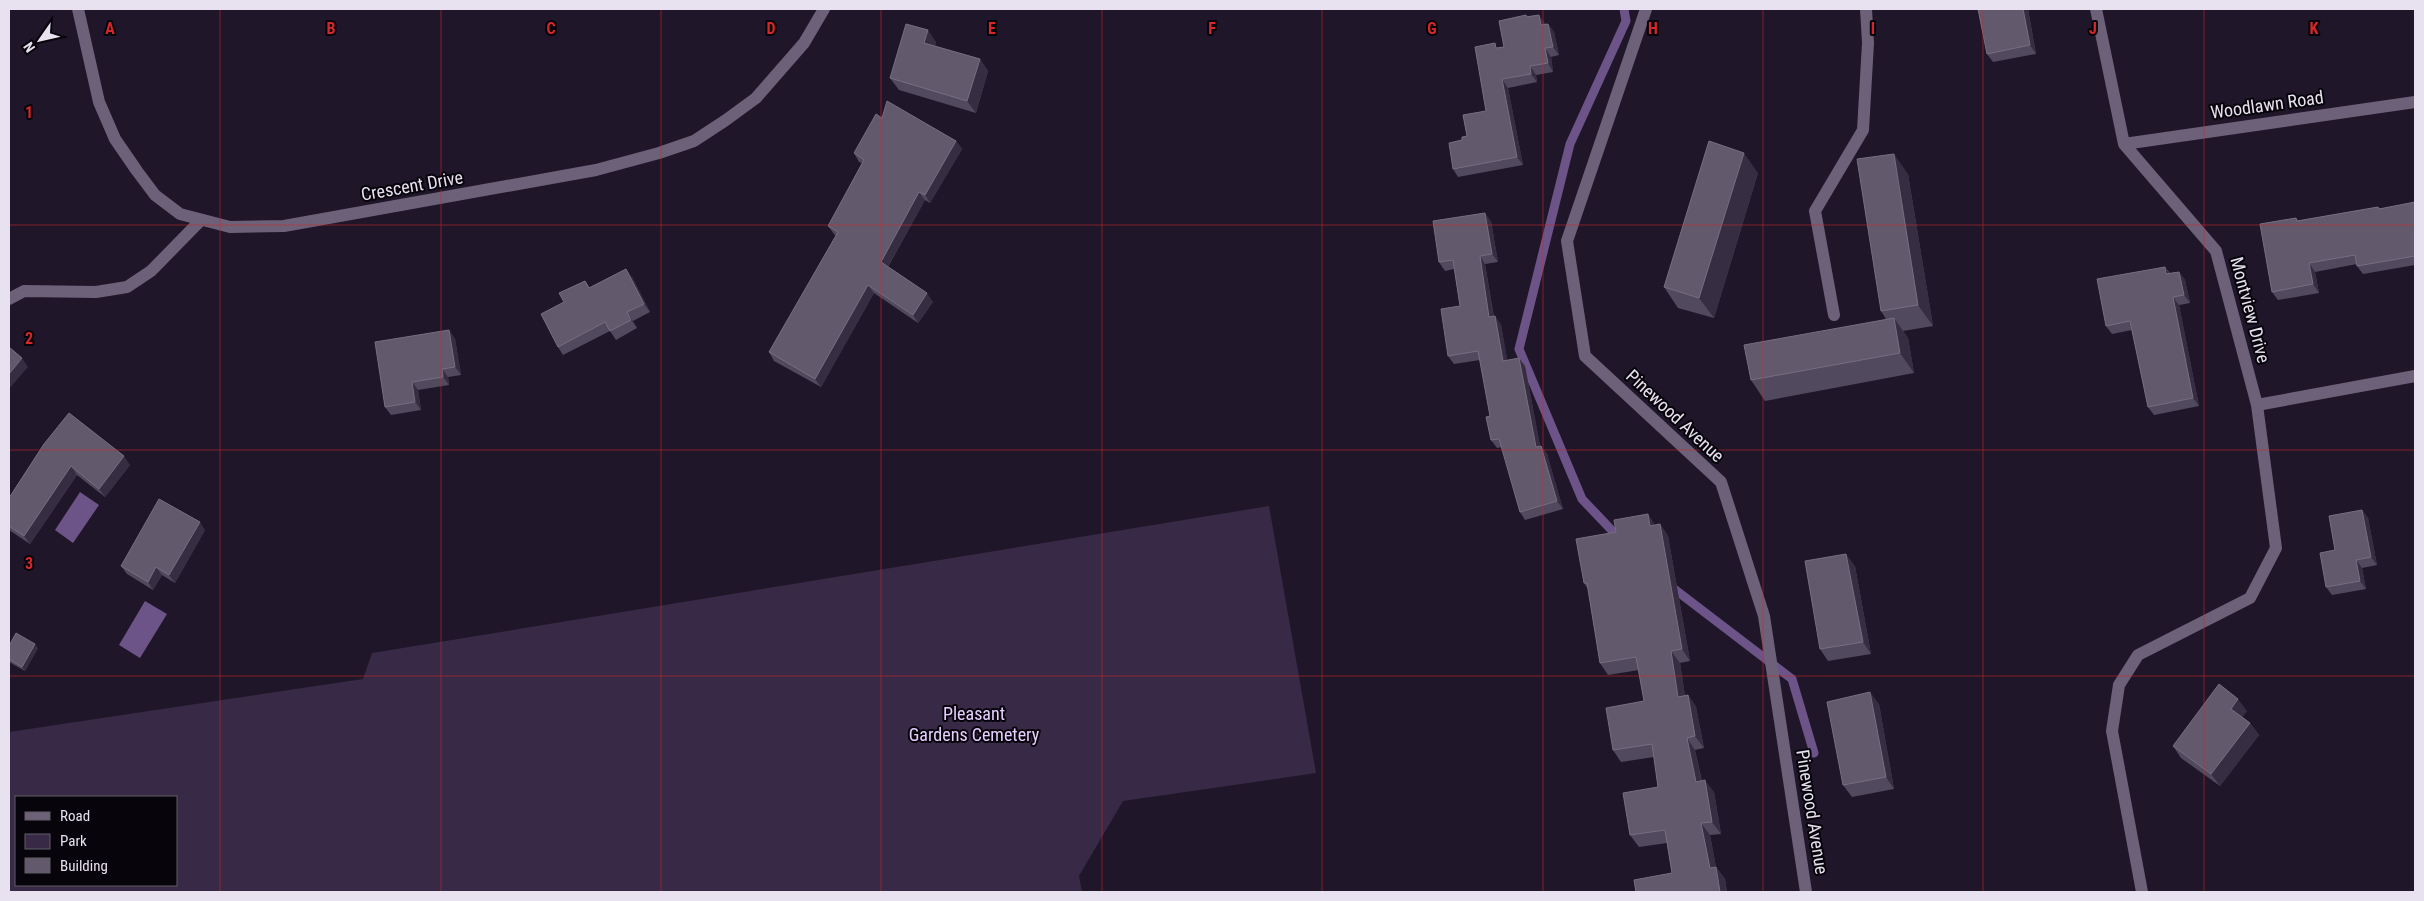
<svg xmlns="http://www.w3.org/2000/svg" width="2424" height="901" font-family="'Roboto Condensed',sans-serif">
<style>
.green{fill:#382a47;fill-rule:evenodd}
.water{fill:#6c5488}
.lines{fill:none;stroke-linecap:round;stroke-linejoin:round}
.stream{stroke:#6c5488;stroke-width:9}
.minor{stroke:#6c6179;stroke-width:12}
.wall{fill:#51495d}
.shaded-wall{fill:#362d42}
.building{fill:#62596d;stroke:#776e81}
.grid{fill:none;stroke:#d62828;stroke-width:1;stroke-opacity:0.55}
.labels{text-anchor:middle;stroke-width:4;stroke-linejoin:round;paint-order:stroke}
.street-label{font-size:18px;fill:#e8e2f0;stroke:#07040b}
.park-label{font-size:18px;fill:#e4cfff;stroke:#07040b}
.grid-label{font-size:16px;text-anchor:middle;font-weight:bold;fill:#d62828;stroke:#07040b;stroke-width:4;stroke-linejoin:round;paint-order:stroke}
</style>
<rect width="100%" height="100%" fill="#1f1629"/>
<!-- green -->
<path class="green" d="M 1269,506 L 1316,773 L 1123,801 L 1079,876 L 1082,892 L 9,892 L 9,732 L 363,679 L 372,653 ZM 16,797 L 176,797 L 176,885 L 16,885 Z"/>
<!-- water -->
<path class="water" d="M 80,492 L 99,505 L 73,543 L 55,530 Z
M 145,601 L 167,614 L 140,658 L 119,645 Z"/>
<g class="lines">
<!-- stream -->
<path class="stream" d="M 1621,540 L 1582,499 L 1519,349 L 1570,144 L 1626,21 L 1624,9
M 1669,585 L 1792,679 L 1814,753"/>
<!-- minor -->
<path class="minor" d="M 78,9 L 99,102 L 115,139 L 137,171 L 155,195 L 180,214 L 230,227 L 284,226 L 596,170 L 659,153 L 694,141 L 726,120 L 756,98 L 804,43 L 824,9
M 1646,9 L 1567,241 L 1585,356 L 1721,482 L 1764,616 L 1806,892
M 2096,9 L 2124,144 L 2216,251 L 2257,405 L 2276,548 L 2250,598 L 2138,655 L 2119,685 L 2112,731 L 2142,892
M 2124,144 L 2415,102
M 9,299 L 24,291 L 96,292 L 127,287 L 151,271 L 201,220
M 1834,315 L 1815,211 L 1863,130 L 1868,43 L 1866,9
M 2257,405 L 2415,376"/>
</g>
<!-- wall -->
<path class="wall" d="M 2028,9 L 2036,54 L 1993,62 L 1987,54 Z
M 1539,15 L 1545,24 L 1548,24 L 1554,32 L 1559,55 L 1551,57 L 1553,72 L 1536,75 L 1537,82 L 1508,88 L 1523,165 L 1458,177 L 1453,169 L 1462,140 L 1467,136 L 1486,111 L 1498,48 L 1504,47 L 1528,16 Z
M 936,42 L 935,46 L 980,59 L 988,71 L 976,113 L 899,90 L 890,78 Z
M 882,118 L 956,141 L 962,149 L 930,203 L 925,200 L 888,267 L 933,302 L 918,323 L 874,293 L 821,387 L 774,361 L 769,352 L 836,236 L 834,234 L 828,226 L 862,163 L 859,162 L 854,153 Z
M 1758,173 L 1714,318 L 1678,308 L 1664,287 Z
M 1908,174 L 1933,326 L 1903,331 L 1908,338 L 1914,373 L 1765,401 L 1751,380 L 1886,319 L 1881,311 Z
M 2415,202 L 2415,265 L 2363,274 L 2357,266 L 2357,264 L 2315,272 L 2319,293 L 2278,300 L 2272,292 L 2296,218 L 2298,221 L 2378,207 L 2380,209 Z
M 1491,221 L 1498,262 L 1485,264 L 1494,317 L 1495,316 L 1501,325 L 1507,360 L 1525,366 L 1540,446 L 1541,446 L 1547,454 L 1563,509 L 1525,520 L 1520,512 L 1502,447 L 1497,448 L 1491,440 L 1490,416 L 1480,360 L 1454,364 L 1448,356 L 1460,306 L 1454,269 L 1445,271 L 1439,262 Z
M 2165,267 L 2170,273 L 2179,272 L 2185,280 L 2190,303 L 2179,305 L 2199,406 L 2154,415 L 2148,407 L 2132,330 L 2112,334 L 2106,326 Z
M 632,277 L 650,312 L 633,321 L 637,328 L 616,340 L 610,331 L 563,355 L 558,347 L 564,302 L 585,281 L 590,288 Z
M 449,330 L 455,339 L 461,375 L 448,377 L 449,385 L 418,390 L 421,410 L 391,415 L 385,407 Z
M 44,444 L 130,465 L 105,497 L 77,475 L 30,544 L 9,530 L 9,498 Z
M 2362,510 L 2368,518 L 2377,565 L 2362,568 L 2366,589 L 2332,595 L 2326,587 L 2335,550 Z
M 1660,524 L 1668,536 L 1690,661 L 1680,663 L 1685,696 L 1688,695 L 1696,707 L 1704,748 L 1695,750 L 1702,781 L 1714,792 L 1721,834 L 1710,835 L 1716,867 L 1725,879 L 1727,892 L 1636,892 L 1672,873 L 1667,843 L 1639,847 L 1630,835 L 1658,787 L 1654,757 L 1621,762 L 1613,750 L 1644,701 L 1639,670 L 1608,675 L 1600,663 L 1588,589 L 1584,583 L 1616,532 Z
M 205,530 L 175,583 L 162,575 L 153,590 L 127,574 L 121,566 Z
M 1855,566 L 1871,654 L 1828,661 L 1820,649 Z
M 9,646 L 38,648 L 25,671 L 9,662 Z
M 1879,704 L 1894,789 L 1852,797 L 1843,785 Z
M 2247,711 L 2242,717 L 2250,723 L 2259,735 L 2220,786 L 2181,758 L 2173,746 Z"/>
<!-- shaded-wall -->
<path class="shaded-wall" d="M 2023,9 L 2028,9 L 2036,54 L 2030,45 Z
M 1539,15 L 1545,23 L 1547,34 L 1541,25 Z
M 1548,24 L 1554,32 L 1559,55 L 1553,47 Z
M 928,30 L 936,42 L 932,55 L 924,43 Z
M 1545,48 L 1551,57 L 1553,72 L 1548,63 Z
M 980,59 L 988,71 L 976,113 L 967,101 Z
M 1530,66 L 1536,75 L 1537,82 L 1531,74 Z
M 1502,79 L 1508,88 L 1523,165 L 1517,157 Z
M 956,141 L 962,149 L 930,203 L 925,195 Z
M 1744,153 L 1758,173 L 1714,318 L 1699,298 Z
M 1894,154 L 1908,174 L 1933,326 L 1918,305 Z
M 919,192 L 925,200 L 886,270 L 881,262 Z
M 1485,213 L 1491,221 L 1498,262 L 1492,254 Z
M 1480,256 L 1485,264 L 1495,326 L 1489,317 Z
M 2309,263 L 2315,272 L 2319,293 L 2313,284 Z
M 2165,267 L 2170,275 L 2166,274 Z
M 626,269 L 632,277 L 650,312 L 644,304 Z
M 2179,272 L 2185,280 L 2190,303 L 2184,295 Z
M 868,285 L 874,293 L 821,387 L 815,379 Z
M 927,293 L 933,302 L 918,323 L 913,315 Z
M 2173,297 L 2179,305 L 2199,406 L 2193,398 Z
M 627,312 L 633,321 L 637,328 L 631,320 Z
M 1495,316 L 1501,325 L 1509,369 L 1503,361 Z
M 1894,318 L 1908,338 L 1914,373 L 1900,353 Z
M 449,330 L 455,339 L 461,375 L 455,367 Z
M 22,358 L 28,367 L 9,389 L 9,374 Z
M 1519,358 L 1525,366 L 1542,455 L 1536,447 Z
M 442,369 L 448,377 L 449,385 L 443,377 Z
M 412,382 L 418,390 L 421,410 L 415,402 Z
M 1541,446 L 1547,454 L 1563,509 L 1557,501 Z
M 124,456 L 130,465 L 105,497 L 99,489 Z
M 71,466 L 77,475 L 30,544 L 24,536 Z
M 2362,510 L 2368,518 L 2377,565 L 2371,557 Z
M 1648,514 L 1656,526 L 1650,526 Z
M 200,522 L 205,530 L 175,583 L 169,575 Z
M 1660,524 L 1668,536 L 1690,661 L 1682,649 Z
M 1846,554 L 1855,566 L 1871,654 L 1863,642 Z
M 2356,560 L 2362,568 L 2366,589 L 2360,581 Z
M 156,567 L 162,575 L 153,590 L 148,582 Z
M 35,644 L 38,648 L 25,671 L 22,667 Z
M 1671,651 L 1680,663 L 1687,709 L 1678,697 Z
M 1870,692 L 1879,704 L 1894,789 L 1886,777 Z
M 1688,695 L 1696,707 L 1704,748 L 1695,736 Z
M 2238,699 L 2247,711 L 2239,721 L 2231,709 Z
M 2250,723 L 2259,735 L 2220,786 L 2211,774 Z
M 1687,738 L 1695,750 L 1704,794 L 1696,782 Z
M 1705,780 L 1714,792 L 1721,834 L 1712,822 Z
M 1701,823 L 1710,835 L 1716,867 L 1725,879 L 1727,892 L 1720,892 L 1710,868 Z"/>
<!-- building -->
<path class="building" d="M 1978,9 L 2023,9 L 2030,45 L 1987,54 Z
M 1526,15 L 1527,17 L 1539,15 L 1541,25 L 1548,24 L 1553,47 L 1545,48 L 1548,63 L 1530,66 L 1531,74 L 1502,79 L 1517,157 L 1453,169 L 1449,143 L 1462,140 L 1462,137 L 1467,136 L 1463,115 L 1486,111 L 1475,47 L 1495,43 L 1496,48 L 1504,47 L 1499,21 Z
M 906,24 L 928,30 L 924,43 L 980,59 L 967,101 L 890,78 Z
M 887,101 L 956,141 L 925,195 L 919,192 L 881,262 L 927,293 L 913,315 L 868,285 L 815,379 L 769,352 L 838,232 L 828,226 L 864,160 L 854,153 L 876,114 L 882,118 Z
M 1709,141 L 1744,153 L 1699,298 L 1664,287 Z
M 1894,154 L 1918,305 L 1881,311 L 1857,159 Z
M 2415,202 L 2415,256 L 2357,266 L 2355,255 L 2309,263 L 2313,284 L 2272,292 L 2260,224 L 2296,218 L 2297,221 L 2378,207 L 2379,209 Z
M 1485,213 L 1492,254 L 1480,256 L 1489,317 L 1495,316 L 1503,361 L 1519,358 L 1536,447 L 1541,446 L 1557,501 L 1520,512 L 1499,439 L 1491,440 L 1486,417 L 1490,416 L 1478,351 L 1448,356 L 1441,309 L 1460,306 L 1453,260 L 1439,262 L 1433,221 Z
M 2165,267 L 2166,274 L 2179,272 L 2184,295 L 2173,297 L 2193,398 L 2148,407 L 2130,321 L 2106,326 L 2097,279 Z
M 626,269 L 644,304 L 627,312 L 631,320 L 610,331 L 605,322 L 558,347 L 541,314 L 564,302 L 559,293 L 585,281 L 589,288 Z
M 1894,318 L 1900,353 L 1751,380 L 1744,345 Z
M 449,330 L 455,367 L 442,369 L 443,377 L 412,382 L 415,402 L 385,407 L 375,342 Z
M 9,347 L 22,358 L 9,374 Z
M 69,413 L 124,456 L 99,489 L 71,466 L 24,536 L 9,526 L 9,498 L 44,444 Z
M 159,499 L 200,522 L 169,575 L 156,567 L 148,582 L 121,566 Z
M 2362,510 L 2371,557 L 2356,560 L 2360,581 L 2326,587 L 2320,553 L 2335,550 L 2329,516 Z
M 1648,514 L 1650,526 L 1660,524 L 1682,649 L 1671,651 L 1678,697 L 1688,695 L 1695,736 L 1687,738 L 1696,782 L 1705,780 L 1712,822 L 1701,823 L 1710,868 L 1716,867 L 1720,892 L 1636,892 L 1634,880 L 1672,873 L 1665,830 L 1630,835 L 1623,793 L 1658,787 L 1652,744 L 1613,750 L 1606,708 L 1644,701 L 1636,657 L 1600,663 L 1587,583 L 1584,583 L 1576,539 L 1616,532 L 1614,520 Z
M 1846,554 L 1863,642 L 1820,649 L 1805,561 Z
M 16,633 L 35,644 L 22,667 L 9,659 L 9,646 Z
M 2219,684 L 2238,699 L 2231,709 L 2250,723 L 2211,774 L 2173,746 Z
M 1870,692 L 1886,777 L 1843,785 L 1827,702 Z"/>
<!-- grid -->
<path class="grid" d="M 220,9 L 220,892M 441,9 L 441,892M 661,9 L 661,892M 881,9 L 881,892M 1102,9 L 1102,892M 1322,9 L 1322,892M 1543,9 L 1543,892M 1763,9 L 1763,892M 1983,9 L 1983,892M 2204,9 L 2204,892M 9,225 L 2415,225M 9,450 L 2415,450M 9,676 L 2415,676"/>
<g class="labels">
<!-- street labels -->
<g class="street-label">
<text transform="translate(2267 105) rotate(-8)" y="6">Woodlawn Road</text>
<text transform="translate(412 186) rotate(-10)" y="6">Crescent Drive</text>
<text transform="translate(2250 310) rotate(75)" y="6">Montview Drive</text>
<text transform="translate(1675 416) rotate(43)" y="6">Pinewood Avenue</text>
<text transform="translate(1812 812) rotate(81)" y="6">Pinewood Avenue</text>
</g>
<!-- park labels -->
<g class="park-label">
<text x="974" y="720">Pleasant<tspan x="974" dy="21">Gardens Cemetery</tspan></text>
</g>
</g>
<g class="grid-label">
<text x="110" y="34">A</text>
<text x="331" y="34">B</text>
<text x="551" y="34">C</text>
<text x="771" y="34">D</text>
<text x="992" y="34">E</text>
<text x="1212" y="34">F</text>
<text x="1432" y="34">G</text>
<text x="1653" y="34">H</text>
<text x="1873" y="34">I</text>
<text x="2093" y="34">J</text>
<text x="2314" y="34">K</text>
<text x="29" y="118">1</text>
<text x="29" y="344">2</text>
<text x="29" y="569">3</text>
</g>
<!-- border -->
<rect width="2424" height="901" fill="none" stroke="#e8e2f0" stroke-width="20"/>
<!-- legend -->
<rect x="15" y="796" width="162" height="90" fill="#07040b" stroke="#615d67"/>
<rect x="25" y="812" width="25" height="8" fill="#6c6179" stroke="#615d67"/>
<text x="60" y="821" font-size="15" fill="#e8e2f0">Road</text>
<rect x="25" y="834" width="25" height="15" fill="#382a47" stroke="#615d67"/>
<text x="60" y="846" font-size="15" fill="#e8e2f0">Park</text>
<rect x="25" y="858" width="25" height="15" fill="#62596d" stroke="#615d67"/>
<text x="60" y="871" font-size="15" fill="#e8e2f0">Building</text>
<!-- north arrow -->
<g transform="translate(40 40) rotate(236)" stroke="#07040b" stroke-width="4" paint-order="stroke">
<path d="M0-4L9 19L0 12L-9 19Z" fill="#e8e2f0"/>
<text y="-8" font-size="14" font-weight="bold" text-anchor="middle" fill="#e8e2f0">N</text>
</g>
</svg>
